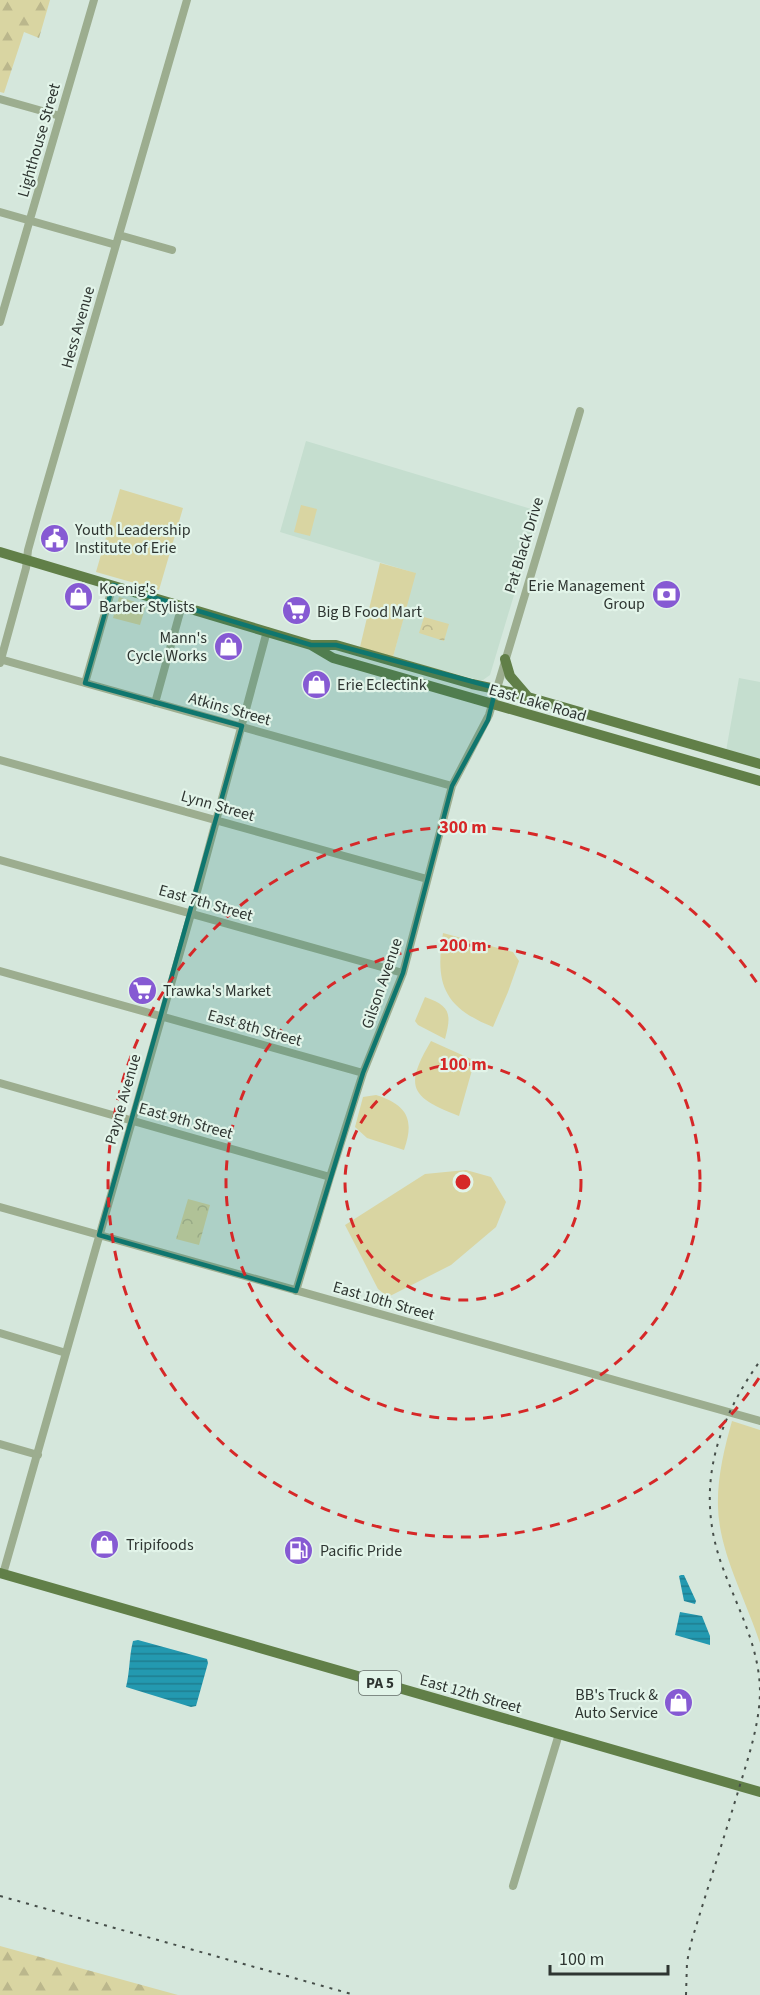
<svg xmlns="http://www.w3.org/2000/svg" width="760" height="1995" font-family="'Source Sans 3',sans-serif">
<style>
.built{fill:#c5decf}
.grass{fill:#d9d5a2}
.forest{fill:url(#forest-firs)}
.park{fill:url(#park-crowns)}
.water{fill:url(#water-rules)}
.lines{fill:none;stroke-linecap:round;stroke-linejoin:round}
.minor{stroke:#9cad8f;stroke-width:8}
.major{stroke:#617f48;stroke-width:10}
.rail{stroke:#464e49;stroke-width:2;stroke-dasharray:3 6;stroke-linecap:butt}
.marked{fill:#0f766e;fill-opacity:0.2;stroke:#0f766e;stroke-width:4.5;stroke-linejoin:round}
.ring{fill:none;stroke:#d62828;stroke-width:3;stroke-dasharray:10 8}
.labels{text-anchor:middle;stroke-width:4.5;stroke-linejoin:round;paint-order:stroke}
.shield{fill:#e2f4e9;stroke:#646e68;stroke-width:1.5}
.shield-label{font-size:15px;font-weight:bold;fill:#2e3531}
.street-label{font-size:16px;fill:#2e3531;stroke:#e2f4e9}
.poi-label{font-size:16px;fill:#2e3531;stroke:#e2f4e9;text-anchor:start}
.centre{fill:#d62828;stroke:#e2f4e9;stroke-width:3}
.ring-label{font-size:18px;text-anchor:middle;font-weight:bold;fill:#d62828;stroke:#e2f4e9;stroke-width:4.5;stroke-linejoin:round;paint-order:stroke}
</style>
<defs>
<pattern id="forest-firs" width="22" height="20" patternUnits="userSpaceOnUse" patternTransform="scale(1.5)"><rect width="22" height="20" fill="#d9d5a2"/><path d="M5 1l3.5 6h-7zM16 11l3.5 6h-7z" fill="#bbb78c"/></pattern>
<pattern id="park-crowns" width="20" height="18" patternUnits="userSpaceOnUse" patternTransform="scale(1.5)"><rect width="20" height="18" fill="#d9d5a2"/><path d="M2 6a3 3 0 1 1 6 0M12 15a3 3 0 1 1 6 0" fill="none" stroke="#bbb78c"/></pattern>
<pattern id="water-rules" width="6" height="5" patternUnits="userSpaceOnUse" patternTransform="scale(1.5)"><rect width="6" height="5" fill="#2399b0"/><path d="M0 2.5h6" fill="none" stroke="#1f7e90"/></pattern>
</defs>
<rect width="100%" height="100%" fill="#d5e7dc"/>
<!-- built -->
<path class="built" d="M 306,441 L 538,511 L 535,525 L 490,675 L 483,680 L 479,680 L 393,657 L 415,573 L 280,532 Z
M 739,678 L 760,682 L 760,760 L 726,751 Z"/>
<!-- grass -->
<path class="grass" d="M 120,489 L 183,508 L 159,590 L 96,572 Z
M 301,505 L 317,509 L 310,536 L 294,532 Z
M 380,563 L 416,573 L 393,657 L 360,647 Z
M 119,597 L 146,605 L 140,625 L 113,618 Z
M 443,933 L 513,952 L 519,961 L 508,992 L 493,1027 C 443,1007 435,983 443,933 Z
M 425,997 C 450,1006 452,1013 445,1039 L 418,1025 L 415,1021 Z
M 431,1041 L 471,1059 L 474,1063 L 459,1116 C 410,1097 404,1087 431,1041 Z
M 376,1095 C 407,1105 415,1119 404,1150 L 367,1138 L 355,1127 L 363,1097 Z
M 466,1170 L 491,1177 L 506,1202 L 496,1227 L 451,1265 L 388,1297 L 378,1289 L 345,1225 L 425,1174 Z
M 732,1421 L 760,1430 L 760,1643 C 746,1600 719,1552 718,1507 C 717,1479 724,1449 732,1421 Z"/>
<!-- forest -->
<path class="forest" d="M 0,0 L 50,0 L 39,38 L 24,32 L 4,93 L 0,92 Z
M 0,1946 L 178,1995 L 0,1995 Z"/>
<!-- park -->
<path class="park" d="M 424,617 L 449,624 L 444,641 L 419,633 Z
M 188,1199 L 210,1205 L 199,1245 L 176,1239 Z"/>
<!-- water -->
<path class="water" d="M 681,1575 L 684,1575 L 696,1601 L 695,1604 L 684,1601 L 679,1576 Z
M 680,1612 L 702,1616 L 710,1636 L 710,1645 L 675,1635 Z
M 138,1640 L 207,1659 L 208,1663 L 196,1706 L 191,1707 L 126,1687 C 130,1672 129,1656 133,1641 Z"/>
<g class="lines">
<!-- minor -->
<path class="minor" d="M 0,99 L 60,116
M 0,212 L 116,245
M 119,235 L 172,250
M 0,322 L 94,0
M 0,659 L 452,786
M 0,663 L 26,568 L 28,550 L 38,514 L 187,0
M 85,683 L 113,585
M 155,703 L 182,605
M 0,760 L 427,879
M 0,860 L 403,973
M 0,971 L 363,1073
M 0,1083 L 330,1177
M 0,1207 L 760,1421
M 296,1291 L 330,1177 L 363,1073 L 403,973 L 452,786 L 489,715 L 580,411
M 0,1333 L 66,1353
M 0,1444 L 38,1455
M 3,1574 L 191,914 L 267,631
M 513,1886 L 559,1734"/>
<!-- major -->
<path class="major" d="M 0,552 L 311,645 L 336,645 L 472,684 L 514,693 L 760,764
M 311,645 L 333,658 L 760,781
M 505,659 L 510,676 L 528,697
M 0,1573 L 760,1792"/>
<!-- rail -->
<path class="rail" d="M 0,1896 L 355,1995
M 686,1995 L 687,1962 L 691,1943 C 706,1893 722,1844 737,1795 C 747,1761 759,1728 760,1693 C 760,1649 739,1611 724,1571 C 694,1494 714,1425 760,1361"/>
</g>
<!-- marked area -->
<path class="marked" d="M 113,585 L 311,645 L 336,645 L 496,688 L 488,720 L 452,786 L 403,973 L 363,1073 L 296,1291 L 99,1235 L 242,726 L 85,683 Z"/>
<!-- distance rings -->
<g class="ring">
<circle cx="463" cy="1182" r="118"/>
<circle cx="463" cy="1182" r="237"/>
<path d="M759 1378A355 355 0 1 1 759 986"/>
</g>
<!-- icons -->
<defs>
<symbol id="civic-disc" viewBox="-11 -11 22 22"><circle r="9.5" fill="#865ad3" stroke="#e2f4e9"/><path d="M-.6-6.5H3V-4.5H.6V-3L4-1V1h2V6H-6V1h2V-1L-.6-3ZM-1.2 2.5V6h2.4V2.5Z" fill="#fff"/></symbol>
<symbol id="bank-disc" viewBox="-11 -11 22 22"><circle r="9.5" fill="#865ad3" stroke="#e2f4e9"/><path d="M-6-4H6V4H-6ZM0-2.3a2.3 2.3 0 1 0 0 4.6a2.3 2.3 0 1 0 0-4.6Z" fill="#fff"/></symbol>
<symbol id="shop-disc" viewBox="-11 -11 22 22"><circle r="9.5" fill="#865ad3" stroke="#e2f4e9"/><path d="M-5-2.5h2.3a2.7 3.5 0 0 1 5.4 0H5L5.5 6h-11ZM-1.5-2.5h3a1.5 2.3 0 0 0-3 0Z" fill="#fff"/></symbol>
<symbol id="supermarket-disc" viewBox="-11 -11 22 22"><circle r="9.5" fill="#865ad3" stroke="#e2f4e9"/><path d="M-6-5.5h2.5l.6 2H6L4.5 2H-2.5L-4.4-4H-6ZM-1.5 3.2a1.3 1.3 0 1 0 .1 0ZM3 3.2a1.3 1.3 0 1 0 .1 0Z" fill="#fff"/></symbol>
<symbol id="fuel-disc" viewBox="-11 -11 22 22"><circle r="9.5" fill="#865ad3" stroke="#e2f4e9"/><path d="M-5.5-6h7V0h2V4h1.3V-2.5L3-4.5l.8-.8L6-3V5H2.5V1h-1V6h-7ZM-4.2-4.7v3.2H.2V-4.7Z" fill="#fff"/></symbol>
</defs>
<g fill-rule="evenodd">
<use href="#civic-disc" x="38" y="522" width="33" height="33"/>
<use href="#bank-disc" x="650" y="578" width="33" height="33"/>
<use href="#shop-disc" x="62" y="580" width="33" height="33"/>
<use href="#supermarket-disc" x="280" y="594" width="33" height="33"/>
<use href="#shop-disc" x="212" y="630" width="33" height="33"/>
<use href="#shop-disc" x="300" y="668" width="33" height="33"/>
<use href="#supermarket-disc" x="126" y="974" width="33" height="33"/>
<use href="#shop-disc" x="88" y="1528" width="33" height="33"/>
<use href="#fuel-disc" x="282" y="1534" width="33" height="33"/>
<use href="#shop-disc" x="662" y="1686" width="33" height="33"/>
</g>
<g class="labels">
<!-- shield labels -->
<rect class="shield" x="359" y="1671" width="42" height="24" rx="4.5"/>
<g class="shield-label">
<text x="380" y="1688">PA 5</text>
</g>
<!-- street labels -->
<g class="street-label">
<text transform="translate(38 140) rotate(-74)" y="6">Lighthouse Street</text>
<text transform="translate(77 327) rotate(-74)" y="6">Hess Avenue</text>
<text transform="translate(523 545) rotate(-73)" y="6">Pat Black Drive</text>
<text transform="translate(538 702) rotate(16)" y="6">East Lake Road</text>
<text transform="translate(230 708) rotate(16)" y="6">Atkins Street</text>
<text transform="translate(218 805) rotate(16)" y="6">Lynn Street</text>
<text transform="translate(206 902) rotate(16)" y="6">East 7th Street</text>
<text transform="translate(381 983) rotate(-71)" y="6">Gilson Avenue</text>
<text transform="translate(255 1027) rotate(16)" y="6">East 8th Street</text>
<text transform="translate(122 1099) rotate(-74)" y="6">Payne Avenue</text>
<text transform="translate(186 1120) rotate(16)" y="6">East 9th Street</text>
<text transform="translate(384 1300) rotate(16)" y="6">East 10th Street</text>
<text transform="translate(471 1693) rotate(16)" y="6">East 12th Street</text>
</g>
<!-- poi labels -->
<g class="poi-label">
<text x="75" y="535">Youth Leadership<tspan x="75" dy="18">Institute of Erie</tspan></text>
<text x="645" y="591" text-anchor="end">Erie Management<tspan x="645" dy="18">Group</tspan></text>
<text x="99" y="594">Koenig's<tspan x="99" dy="18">Barber Stylists</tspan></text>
<text x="317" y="617">Big B Food Mart</text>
<text x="207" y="643" text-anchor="end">Mann's<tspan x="207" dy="18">Cycle Works</tspan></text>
<text x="337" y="690">Erie Eclectink</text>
<text x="163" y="996">Trawka's Market</text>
<text x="126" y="1550">Tripifoods</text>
<text x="320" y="1556">Pacific Pride</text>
<text x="658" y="1700" text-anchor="end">BB's Truck &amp;<tspan x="658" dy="18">Auto Service</tspan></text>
</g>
</g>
<circle cx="463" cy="1182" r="9" class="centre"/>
<g class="ring-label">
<text x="463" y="833">300 m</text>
<text x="463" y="951">200 m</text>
<text x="463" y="1070">100 m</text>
</g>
<!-- scale -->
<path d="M550 1965v9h118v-9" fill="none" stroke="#2e3531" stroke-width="3"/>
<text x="559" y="1965" font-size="18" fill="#2e3531" stroke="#e2f4e9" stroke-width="4.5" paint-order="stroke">100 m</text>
</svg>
